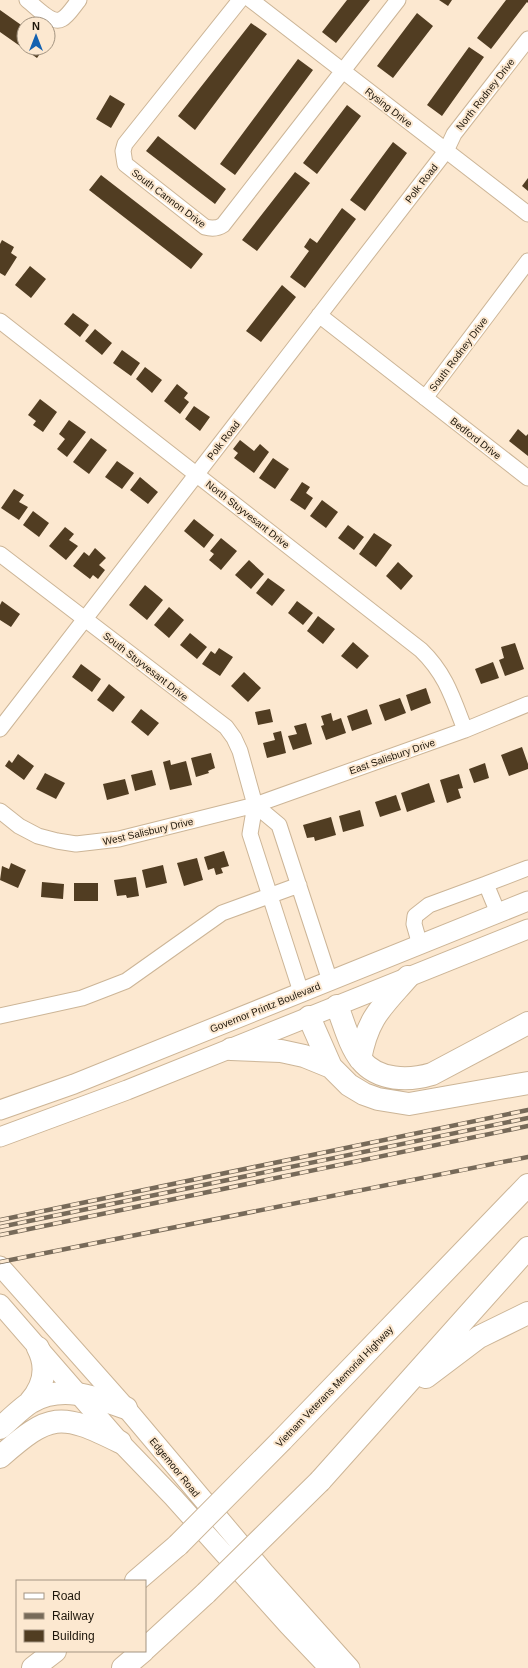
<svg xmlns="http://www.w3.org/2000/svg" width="528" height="1668" font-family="Helvetica,sans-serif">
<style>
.building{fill:#513d22}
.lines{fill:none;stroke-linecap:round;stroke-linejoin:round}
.minor-casing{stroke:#ccb597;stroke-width:17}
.major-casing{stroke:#ccb597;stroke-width:21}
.highway-casing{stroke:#ccb597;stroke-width:24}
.minor{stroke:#fff;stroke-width:15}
.major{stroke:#fff;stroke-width:19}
.highway{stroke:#fff;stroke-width:22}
.rail-casing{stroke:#776a59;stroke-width:4.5}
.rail{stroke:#fce8d0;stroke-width:3;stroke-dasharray:9;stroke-linecap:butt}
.highway-bridge-casing{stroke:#ccb597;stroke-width:24;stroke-linecap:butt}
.highway-bridge{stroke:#fff;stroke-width:22}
.labels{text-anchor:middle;stroke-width:4;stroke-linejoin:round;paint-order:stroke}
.street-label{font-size:10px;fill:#1e160a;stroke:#fce8d0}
</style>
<rect width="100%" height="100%" fill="#fce8d0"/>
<!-- building -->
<path class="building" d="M 347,0 L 370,0 L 336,43 L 322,32 Z
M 439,0 L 452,0 L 448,6 Z
M 506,0 L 528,0 L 528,3 L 527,2 L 491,49 L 477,38 Z
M 0,10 L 24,27 L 24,48 L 44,48 L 37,58 L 0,32 Z
M 417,13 L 433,26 L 393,78 L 377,66 Z
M 251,23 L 267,34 L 195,130 L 178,116 Z
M 469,47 L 484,57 L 442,116 L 427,105 Z
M 298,59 L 313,70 L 235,175 L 220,164 Z
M 110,95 L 125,104 L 111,128 L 96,119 Z
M 347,105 L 361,116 L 317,174 L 303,163 Z
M 158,136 L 226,189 L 215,204 L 146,151 Z
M 393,142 L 407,153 L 365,211 L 350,200 Z
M 295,172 L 310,183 L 257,251 L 242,240 Z
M 101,175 L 203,254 L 191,269 L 89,190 Z
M 528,178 L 528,191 L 522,186 Z
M 342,208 L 356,219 L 305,288 L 290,277 L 309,251 L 304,247 L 310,238 L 317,243 Z
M 2,240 L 14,247 L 11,253 L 17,257 L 5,276 L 0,273 L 0,244 Z
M 30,266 L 46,279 L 31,298 L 15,285 Z
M 282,285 L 296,297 L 261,342 L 246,331 Z
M 73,313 L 89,325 L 80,337 L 64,324 Z
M 95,329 L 112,343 L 102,355 L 85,341 Z
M 122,350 L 140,363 L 131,376 L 113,363 Z
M 145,367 L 162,380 L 152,393 L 136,379 Z
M 177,384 L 188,393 L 184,398 L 189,402 L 180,414 L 164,401 Z
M 40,399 L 57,412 L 43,432 L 33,425 L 36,421 L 28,415 Z
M 194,406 L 210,417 L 200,431 L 185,419 Z
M 69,420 L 86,432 L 67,457 L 57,449 L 65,439 L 59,434 Z
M 518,429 L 526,436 L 528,434 L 528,456 L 509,441 Z
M 91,438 L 107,450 L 89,474 L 73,462 Z
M 240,440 L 254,451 L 260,444 L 269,452 L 254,473 L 234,458 L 238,453 L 233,449 Z
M 273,458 L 289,469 L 275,489 L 259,478 Z
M 117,461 L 134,473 L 122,489 L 105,477 Z
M 140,477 L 158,492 L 148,504 L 130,490 Z
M 302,482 L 310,487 L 306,493 L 313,498 L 305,510 L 290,500 Z
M 14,489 L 24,495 L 19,502 L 28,507 L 19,520 L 1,508 Z
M 322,500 L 338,512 L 326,528 L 310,516 Z
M 33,511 L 49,523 L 39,537 L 23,525 Z
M 194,519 L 214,535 L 204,548 L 184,531 Z
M 348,525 L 364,537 L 354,550 L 338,538 Z
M 65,527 L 74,534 L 69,540 L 78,546 L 66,560 L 49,546 Z
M 374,533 L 392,545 L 376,567 L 359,554 Z
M 221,538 L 237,551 L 221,570 L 209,560 L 214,554 L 210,551 Z
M 95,548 L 106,558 L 99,565 L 105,570 L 98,579 L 93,575 L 90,579 L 73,566 L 84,552 L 89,556 Z
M 249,560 L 264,574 L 251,589 L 235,575 Z
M 398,562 L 413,576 L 401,590 L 386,576 Z
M 268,578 L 285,590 L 272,606 L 256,593 Z
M 145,585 L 163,600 L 147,620 L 129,605 Z
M 2,601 L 20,614 L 11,627 L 0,620 L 0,605 Z
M 297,601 L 313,613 L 303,625 L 288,613 Z
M 169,607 L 184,620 L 169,638 L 154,625 Z
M 318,616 L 335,629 L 323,644 L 307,631 Z
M 190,633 L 207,647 L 197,659 L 180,645 Z
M 353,642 L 369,656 L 357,669 L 341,656 Z
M 515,643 L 524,669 L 505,676 L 499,660 L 504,658 L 501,647 Z
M 219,648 L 233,657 L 220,676 L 202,664 L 211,651 L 215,654 Z
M 493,662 L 499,678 L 481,684 L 475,669 Z
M 81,664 L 101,679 L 92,692 L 72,677 Z
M 244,672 L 261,688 L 248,702 L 231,686 Z
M 109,684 L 125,697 L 113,712 L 97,700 Z
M 426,688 L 431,703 L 411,711 L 406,695 Z
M 400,698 L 406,713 L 385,721 L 379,705 Z
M 141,709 L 159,723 L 148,736 L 131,722 Z
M 270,709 L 273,722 L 258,725 L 255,712 Z
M 367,709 L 372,724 L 352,731 L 347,716 Z
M 331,713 L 333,721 L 341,718 L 346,733 L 326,740 L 321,726 L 324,725 L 321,716 Z
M 306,723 L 312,744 L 293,750 L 288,736 L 297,734 L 294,726 Z
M 281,731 L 286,753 L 267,758 L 263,743 L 275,740 L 273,733 Z
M 522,747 L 528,764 L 528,769 L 509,776 L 501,755 Z
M 211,753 L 215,768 L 208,771 L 209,773 L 196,777 L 191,758 Z
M 18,754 L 34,766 L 24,780 L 5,766 L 9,760 L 12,763 Z
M 170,760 L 171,765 L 186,761 L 192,785 L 170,790 L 163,762 Z
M 485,763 L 489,778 L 474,783 L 469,769 Z
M 152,770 L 156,785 L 135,791 L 131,775 Z
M 45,773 L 65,783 L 56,799 L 36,789 Z
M 459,774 L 463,788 L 458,789 L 461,798 L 447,803 L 440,780 Z
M 125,779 L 129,794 L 107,800 L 103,784 Z
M 429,783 L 435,802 L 407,812 L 401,793 Z
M 396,795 L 401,810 L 380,817 L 375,802 Z
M 360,810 L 364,826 L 343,832 L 339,816 Z
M 331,817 L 336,835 L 315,841 L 314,837 L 307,838 L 303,825 Z
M 224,851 L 229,866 L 221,868 L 223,873 L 216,875 L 214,868 L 208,870 L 204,857 Z
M 197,858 L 203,880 L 184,886 L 177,863 Z
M 11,863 L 26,870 L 18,888 L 0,880 L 2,866 L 9,869 Z
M 163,865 L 167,883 L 146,888 L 142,870 Z
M 136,877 L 139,896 L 127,898 L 126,895 L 117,896 L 114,880 Z
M 42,882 L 64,884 L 63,899 L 41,897 Z
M 74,883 L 98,883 L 98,901 L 74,901 Z"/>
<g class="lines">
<defs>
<path id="minor" d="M 27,0 C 35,6 52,25 62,19 C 68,16 74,6 79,0
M 240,0 L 125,144 L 123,151 L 125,164 L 205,227 C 212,229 217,229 223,225 L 398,0
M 251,0 L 528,214
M 319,315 L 528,478
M 0,321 L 421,650 C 446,674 453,699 465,730
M 425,398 L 528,261
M 0,554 L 226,727 L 234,738 L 240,751 L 255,805 L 250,834 L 301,992
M 0,729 L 446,151 L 454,134 L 528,39
M 255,805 L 279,825 L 330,981
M 0,811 L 19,826 L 38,836 L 57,841 L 76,844 L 119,839 L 255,805 L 465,730 L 528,704
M 498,913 L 486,884 L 528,868
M 420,945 L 414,924 L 415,916 L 429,905 L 486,884
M 0,1016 L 82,998 L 126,981 L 222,913 L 299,885"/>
<path id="major" d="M 0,1110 L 74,1084 L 528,901
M 0,1137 L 127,1090 L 528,929
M 0,1266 L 126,1408 L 265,1573 L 350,1668
M 0,1304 L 120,1442 L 173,1497 L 288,1625 L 329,1668"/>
<path id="highway" d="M 337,1006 C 344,1023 349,1045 361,1060 C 378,1081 409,1081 432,1074 L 528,1023
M 309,1017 L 331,1067 L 349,1085 L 364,1094 L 378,1099 L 409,1104 L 528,1083
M 231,1049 L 281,1051 L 304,1056 L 331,1067
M 360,1059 C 368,1017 381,1008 408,977
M 426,1377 L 479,1337 L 528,1313
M 30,1402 C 44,1386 48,1367 38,1348
M 0,1428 C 10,1420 20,1409 31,1402 C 62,1384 95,1397 126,1408
M 282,1440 L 528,1185
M 0,1457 C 50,1413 60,1412 120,1442
M 320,1481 L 528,1248
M 136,1581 L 178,1545
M 145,1649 L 206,1593
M 33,1668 L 55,1651
M 123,1668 L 143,1651"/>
</defs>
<!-- minor casing -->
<use href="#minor" class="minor-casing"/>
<!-- major casing -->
<use href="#major" class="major-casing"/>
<!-- highway casing -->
<use href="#highway" class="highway-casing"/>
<!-- minor -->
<use href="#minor" class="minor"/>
<!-- major -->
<use href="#major" class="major"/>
<!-- highway -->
<use href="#highway" class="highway"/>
<defs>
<path id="rail" d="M 0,1220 L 528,1110
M 0,1227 L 528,1118
M 0,1235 L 528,1126
M 0,1262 L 528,1157"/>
</defs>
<!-- rail casing -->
<use href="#rail" class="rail-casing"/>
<!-- rail -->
<use href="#rail" class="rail"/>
<defs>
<path id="highway-bridge" d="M 178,1545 L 282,1440
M 206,1593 L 320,1481"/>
</defs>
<!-- highway-bridge casing -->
<use href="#highway-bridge" class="highway-bridge-casing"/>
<!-- highway-bridge -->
<use href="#highway-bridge" class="highway-bridge"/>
</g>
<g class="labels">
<!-- street labels -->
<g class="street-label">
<text transform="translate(485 94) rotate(-52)" y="4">North Rodney Drive</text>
<text transform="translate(389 107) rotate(38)" y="4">Rysing Drive</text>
<text transform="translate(421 183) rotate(-52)" y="4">Polk Road</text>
<text transform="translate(169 198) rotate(37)" y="4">South Cannon Drive</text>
<text transform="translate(458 354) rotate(-53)" y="4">South Rodney Drive</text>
<text transform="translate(476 438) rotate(38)" y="4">Bedford Drive</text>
<text transform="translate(223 440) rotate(-52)" y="4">Polk Road</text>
<text transform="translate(248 514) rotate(38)" y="4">North Stuyvesant Drive</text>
<text transform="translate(146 666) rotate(38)" y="4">South Stuyvesant Drive</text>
<text transform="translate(392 756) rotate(-19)" y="4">East Salisbury Drive</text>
<text transform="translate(148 831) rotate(-13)" y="4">West Salisbury Drive</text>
<text transform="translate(265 1007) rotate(-22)" y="4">Governor Printz Boulevard</text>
<text transform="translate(334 1386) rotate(-46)" y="4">Vietnam Veterans Memorial Highway</text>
<text transform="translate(175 1467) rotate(51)" y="4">Edgemoor Road</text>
</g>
</g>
<!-- legend -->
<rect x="16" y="1580" width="130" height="72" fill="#fce8d0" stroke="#a39481"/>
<rect x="24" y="1593" width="20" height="6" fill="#ffffff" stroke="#a39481"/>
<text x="52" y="1600" font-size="12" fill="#1e160a">Road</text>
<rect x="24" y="1613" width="20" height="6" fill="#776a59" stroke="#a39481"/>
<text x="52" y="1620" font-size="12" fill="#1e160a">Railway</text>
<rect x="24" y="1630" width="20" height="12" fill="#513d22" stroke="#a39481"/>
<text x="52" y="1640" font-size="12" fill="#1e160a">Building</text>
<!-- north arrow -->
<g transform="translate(36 36)"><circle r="19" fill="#fce8d0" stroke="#a39481"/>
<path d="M0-3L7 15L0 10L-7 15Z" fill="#1461b0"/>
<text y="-6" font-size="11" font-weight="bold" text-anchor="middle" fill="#1e160a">N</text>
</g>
</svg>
